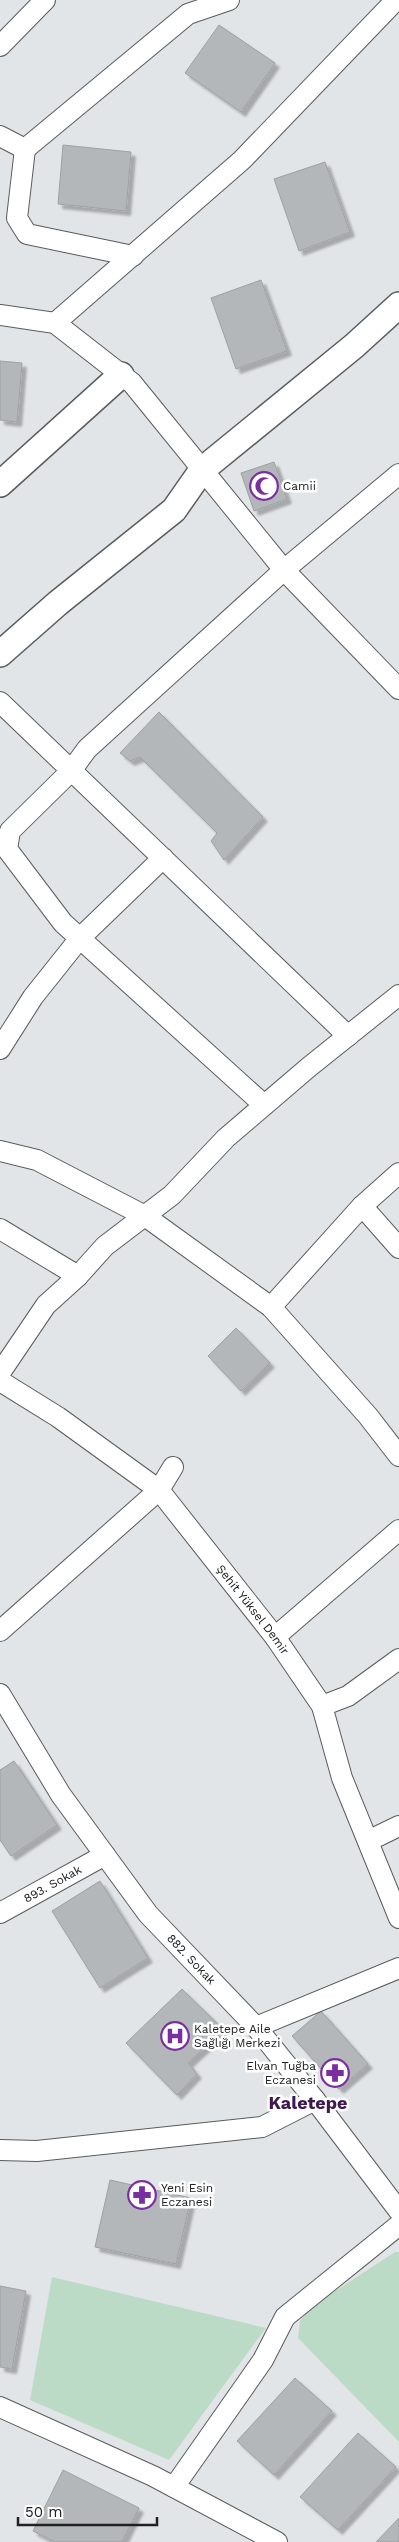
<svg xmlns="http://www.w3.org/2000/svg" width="399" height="2542" font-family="'Work Sans',sans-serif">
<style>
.green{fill:#bcdbc7}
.building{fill:#b4b7b9;stroke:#9ea1a3;filter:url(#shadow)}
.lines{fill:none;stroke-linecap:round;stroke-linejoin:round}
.minor-casing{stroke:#595b5d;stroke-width:22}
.tertiary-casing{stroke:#595b5d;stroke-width:28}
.minor{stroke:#fff;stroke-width:20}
.tertiary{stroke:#fff;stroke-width:25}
.labels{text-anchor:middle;stroke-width:5;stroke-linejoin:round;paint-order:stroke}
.poi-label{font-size:12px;fill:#202122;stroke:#fff;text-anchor:start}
.street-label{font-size:12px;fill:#202122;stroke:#fff}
.district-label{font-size:18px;font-weight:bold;fill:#3e1a50;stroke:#fff}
</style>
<defs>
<filter id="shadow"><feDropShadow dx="4.5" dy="4.5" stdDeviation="1" flood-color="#0004"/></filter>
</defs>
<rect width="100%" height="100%" fill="#e2e5e7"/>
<!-- green -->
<path class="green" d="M 395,2252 L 399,2252 L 399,2442 L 298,2338 L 300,2321 L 311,2307 Z
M 52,2277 L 266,2328 L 169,2460 L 30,2400 Z"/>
<!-- building -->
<path class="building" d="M 219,25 L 275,63 L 241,112 L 185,73 Z
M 63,145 L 131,152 L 126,211 L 58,204 Z
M 325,162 L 350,232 L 299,251 L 274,179 Z
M 261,280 L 287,351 L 236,369 L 211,298 Z
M 0,361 L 22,363 L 17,422 L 0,420 Z
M 274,462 L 287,499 L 254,511 L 241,473 Z
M 159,712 L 263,817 L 224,860 L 211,841 L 217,833 L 140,757 L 130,761 L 120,753 Z
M 236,1328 L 270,1363 L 241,1391 L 208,1356 Z
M 14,1761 L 57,1825 L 11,1856 L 0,1840 L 0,1770 Z
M 100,1881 L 148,1958 L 100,1988 L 52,1911 Z
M 182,1989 L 224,2030 L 188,2063 L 197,2074 L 177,2095 L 126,2043 Z
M 321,2011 L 368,2064 L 339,2089 L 292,2036 Z
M 110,2180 L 191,2198 L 176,2264 L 95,2247 Z
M 0,2286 L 26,2291 L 12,2369 L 0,2367 Z
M 295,2378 L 332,2411 L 274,2475 L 237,2441 Z
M 358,2433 L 396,2467 L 338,2530 L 300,2497 Z
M 63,2470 L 139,2508 L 122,2542 L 55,2542 L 33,2531 Z
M 399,2518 L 399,2542 L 376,2542 Z"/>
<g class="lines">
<defs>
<g id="minor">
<path d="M 0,46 L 45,0"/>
<path d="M 0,136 L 25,149 L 188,14 L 229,0"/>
<path d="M 25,149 L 17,218 L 27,234 L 133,256"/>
<path d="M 0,315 L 55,323 L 132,383 L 284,570 L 399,689"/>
<path d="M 55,323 L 242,160 L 396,0"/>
<path d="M 0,702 L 348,1036"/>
<path d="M 0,1049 L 33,997 L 80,938 L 163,858"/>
<path d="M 264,1105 L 63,923 L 7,849 L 10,831 L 71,771 L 87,749 L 284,570 L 399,474"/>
<path d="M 0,1151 L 37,1160 L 145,1216 L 271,1307 L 368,1416 L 399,1456"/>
<path d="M 362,1206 L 399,1248"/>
<path d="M 0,1229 L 78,1276"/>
<path d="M 271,1307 L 362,1206 L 399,1173"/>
<path d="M 0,1373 L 46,1305 L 78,1276 L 105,1246 L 172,1195 L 226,1138 L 309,1067 L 399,995"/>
<path id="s1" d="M 0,1381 L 58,1417 L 159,1490 L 275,1637 L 322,1706 L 342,1778 L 399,1918"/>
<path d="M 0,1631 L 159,1490 L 173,1467"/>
<path d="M 275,1637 L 399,1530"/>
<path id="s2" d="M 0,1694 L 61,1795 L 148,1914 L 256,2027 L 315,2100 L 399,2211"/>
<path d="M 322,1706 L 348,1696 L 399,1659"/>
<path d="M 368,1841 L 399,1826"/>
<path id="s3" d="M 0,1913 L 105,1855"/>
<path d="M 256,2027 L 399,1968"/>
<path d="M 0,2150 L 37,2151 L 262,2127 L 315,2100"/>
<path d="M 0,2407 L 153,2476 L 277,2542"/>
<path d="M 174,2487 L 263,2360 L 285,2317 L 399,2225"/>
</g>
<path id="tertiary" d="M 0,484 L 121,375
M 0,654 L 58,603 L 174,510 L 202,470 L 354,346 L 399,305"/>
</defs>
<!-- minor casing -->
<use href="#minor" class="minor-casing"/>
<!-- tertiary casing -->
<use href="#tertiary" class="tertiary-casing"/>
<!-- minor -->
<use href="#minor" class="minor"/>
<!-- tertiary -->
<use href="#tertiary" class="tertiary"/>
</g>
<!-- icons -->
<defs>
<symbol id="mosque-ring" viewBox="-11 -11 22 22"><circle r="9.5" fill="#fff" stroke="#7b2ea0" stroke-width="1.5"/><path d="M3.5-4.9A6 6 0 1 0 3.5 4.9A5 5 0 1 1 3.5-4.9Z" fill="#7b2ea0"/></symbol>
<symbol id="hospital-ring" viewBox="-11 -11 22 22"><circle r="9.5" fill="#fff" stroke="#7b2ea0" stroke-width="1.5"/><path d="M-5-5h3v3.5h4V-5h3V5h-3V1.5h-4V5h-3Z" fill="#7b2ea0"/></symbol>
<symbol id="pharmacy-ring" viewBox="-11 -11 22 22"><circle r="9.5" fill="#fff" stroke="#7b2ea0" stroke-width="1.5"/><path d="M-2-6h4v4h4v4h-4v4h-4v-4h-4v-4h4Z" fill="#7b2ea0"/></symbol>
</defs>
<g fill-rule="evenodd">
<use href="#mosque-ring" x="248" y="470" width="32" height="32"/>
<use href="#hospital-ring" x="159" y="2020" width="32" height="32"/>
<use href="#pharmacy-ring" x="319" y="2057" width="32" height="32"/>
<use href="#pharmacy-ring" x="126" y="2179" width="32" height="32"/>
</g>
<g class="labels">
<!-- poi labels -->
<g class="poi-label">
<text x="283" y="490">Camii</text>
<text x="194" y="2033">Kaletepe Aile<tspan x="194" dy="14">Sağlığı Merkezi</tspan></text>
<text x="316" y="2070" text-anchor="end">Elvan Tuğba<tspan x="316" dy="14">Eczanesi</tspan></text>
<text x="161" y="2192">Yeni Esin<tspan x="161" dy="14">Eczanesi</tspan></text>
</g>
<!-- street labels -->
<g class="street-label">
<text dy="4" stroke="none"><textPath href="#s1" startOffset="345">Şehit Yüksel Demir</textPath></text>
<text dy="4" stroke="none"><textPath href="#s3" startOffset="60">893. Sokak</textPath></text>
<text dy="4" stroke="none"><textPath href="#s2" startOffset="328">882. Sokak</textPath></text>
</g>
<!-- district labels -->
<g class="district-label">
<text x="308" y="2109">Kaletepe</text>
</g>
</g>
<!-- scale -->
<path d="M18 2517v8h139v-8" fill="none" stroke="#202122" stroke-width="2.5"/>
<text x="25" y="2517" font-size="15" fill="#202122" stroke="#ffffff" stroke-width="4" paint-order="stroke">50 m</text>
</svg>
